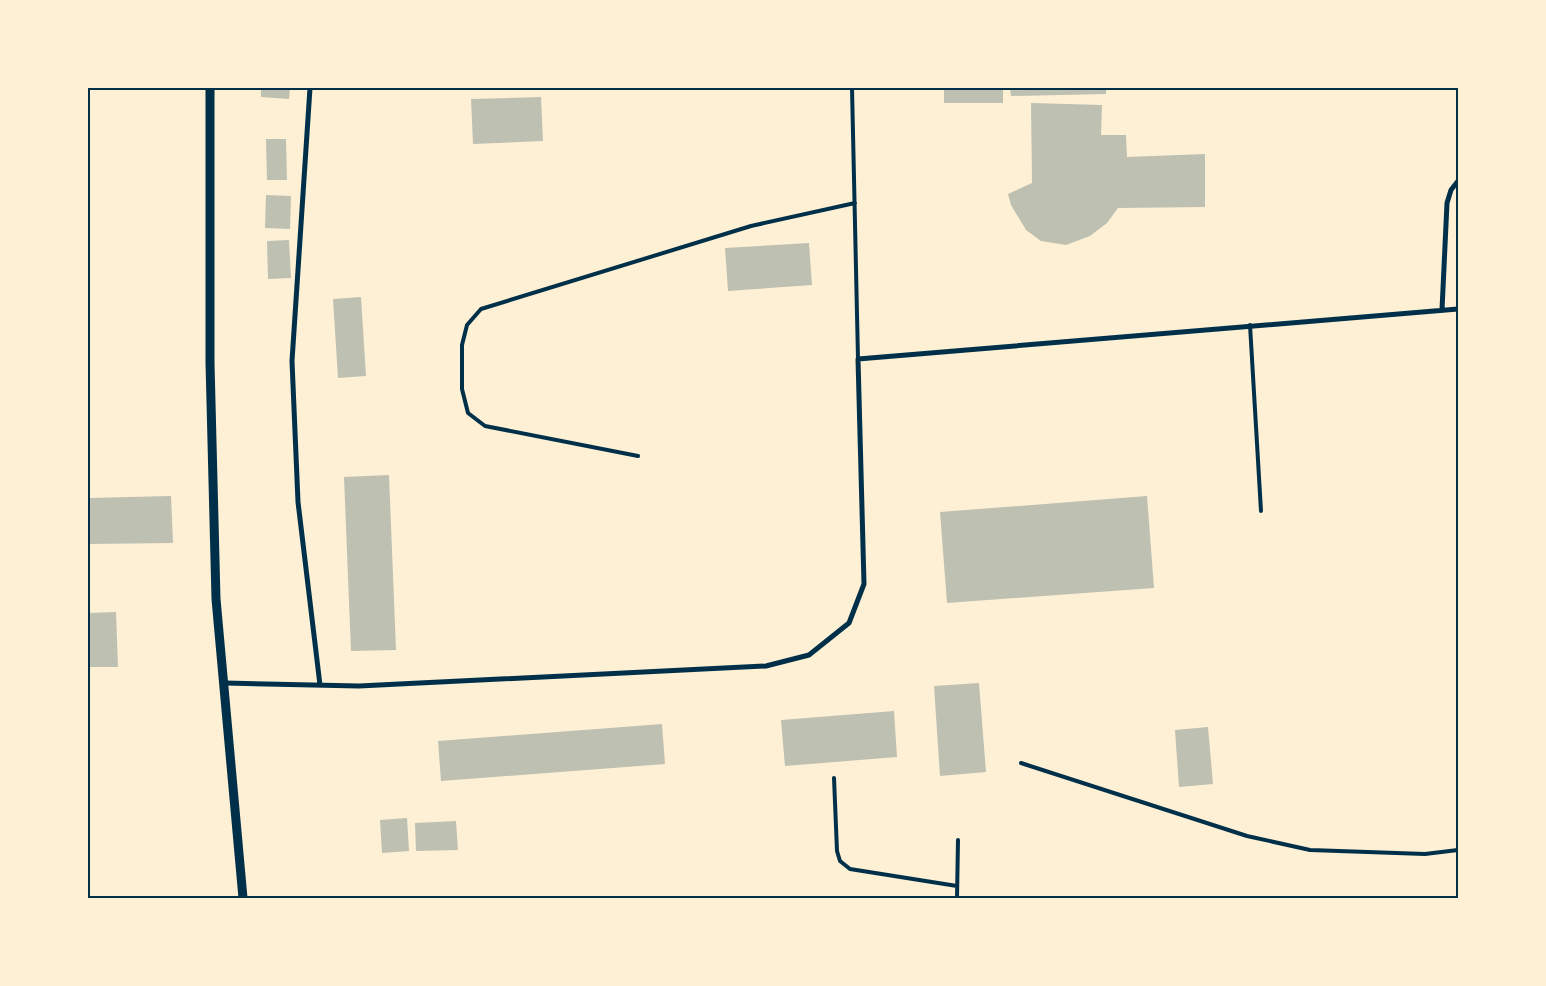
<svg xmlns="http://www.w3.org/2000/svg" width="1546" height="986" font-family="Ubuntu,sans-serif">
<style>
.building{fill:#bec0b2}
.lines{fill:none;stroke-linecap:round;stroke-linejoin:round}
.service{stroke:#003049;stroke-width:4}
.minor{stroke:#003049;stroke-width:5}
.tertiary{stroke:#003049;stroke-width:9}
.neatline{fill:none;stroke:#003049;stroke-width:2}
</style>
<rect width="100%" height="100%" fill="#fdf0d5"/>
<!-- building -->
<path class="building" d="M 261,88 L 290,88 L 289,99 L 261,97 Z
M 944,88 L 1003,88 L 1003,103 L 944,103 Z
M 1010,88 L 1106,88 L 1106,94 L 1011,96 Z
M 541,97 L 543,141 L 473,144 L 471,99 Z
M 1031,103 L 1102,105 L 1101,135 L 1126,135 L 1127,157 L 1205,154 L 1205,207 L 1118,208 L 1107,223 L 1090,236 L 1066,245 L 1041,241 L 1026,230 L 1011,205 L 1008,194 L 1032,183 Z
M 266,139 L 286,139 L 287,180 L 267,180 Z
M 266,195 L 291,196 L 290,229 L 265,228 Z
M 289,240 L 291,278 L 268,279 L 267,241 Z
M 809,243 L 812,285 L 728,291 L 725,248 Z
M 361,297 L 366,376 L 338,378 L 333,299 Z
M 389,475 L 396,650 L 351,651 L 344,477 Z
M 171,496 L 173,543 L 88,544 L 88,498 Z
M 1147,496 L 1154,588 L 947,603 L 940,512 Z
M 116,612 L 118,667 L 88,667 L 88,613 Z
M 979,683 L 986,772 L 940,776 L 934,686 Z
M 894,711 L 897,757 L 785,766 L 781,720 Z
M 662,724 L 665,764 L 441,781 L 438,741 Z
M 1208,727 L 1213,784 L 1179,787 L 1175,730 Z
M 407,818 L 409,851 L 382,853 L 380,820 Z
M 456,821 L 458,850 L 416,851 L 415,823 Z"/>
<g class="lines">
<!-- service -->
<path class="service" d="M 852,88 L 858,359
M 1250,325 L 1261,511
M 638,456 L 485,426 L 468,413 L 462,389 L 462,345 L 467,325 L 481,309 L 751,226 L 855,203
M 1021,763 L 1247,836 L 1310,850 L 1425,854 L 1458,850
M 834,778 L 837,851 L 840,861 L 850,869 L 957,886
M 957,898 L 958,840"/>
<!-- minor -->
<path class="minor" d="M 310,88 L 292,361 L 298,502 L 320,685
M 1442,310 L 1447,203 L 1451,190 L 1458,181
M 225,683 L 359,686 L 766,666 L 809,655 L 849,623 L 864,584 L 858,359 L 1458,309"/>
<!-- tertiary -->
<path class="tertiary" d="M 210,88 L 210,363 L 216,599 L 243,898"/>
</g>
<!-- border -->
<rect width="1546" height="986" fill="none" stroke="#fdf0d5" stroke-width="178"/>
<rect x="89" y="89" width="1368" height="808" class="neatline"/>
</svg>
